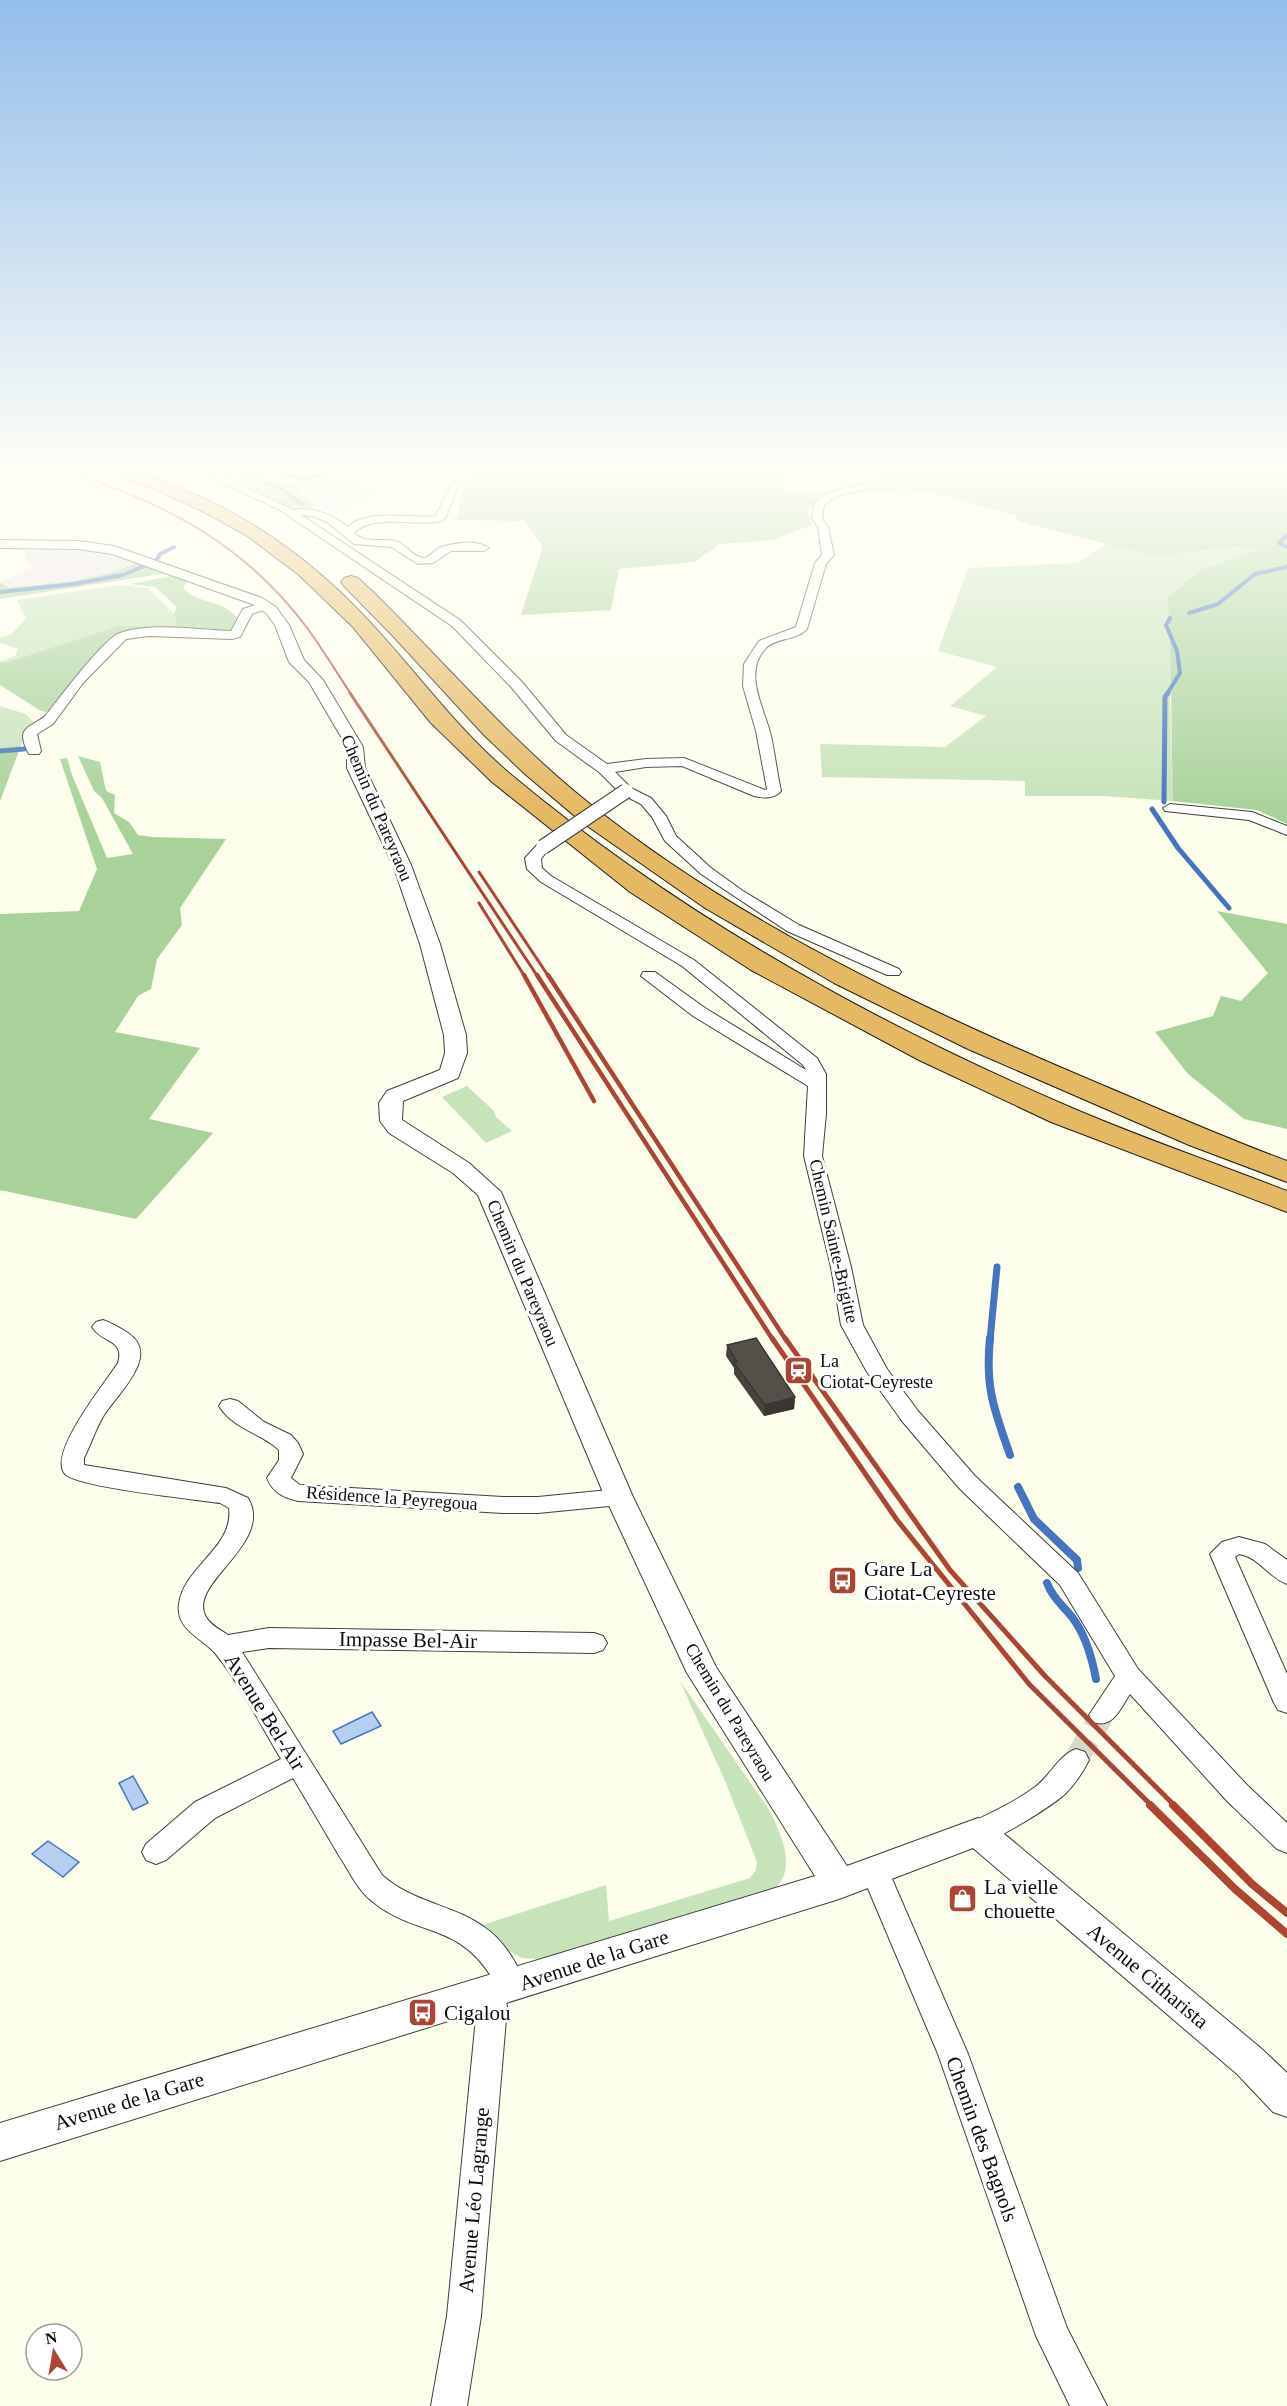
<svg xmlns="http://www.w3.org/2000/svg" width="1287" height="2406" font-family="'Times New Roman',serif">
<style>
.industrial{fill:#eae1e9}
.green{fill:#c7e3ba}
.forest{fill:#a9d29b}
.water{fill:#b6ceef;stroke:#4575be;stroke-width:1.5}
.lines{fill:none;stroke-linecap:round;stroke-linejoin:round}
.stream-far3{stroke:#4575be;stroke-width:4}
.stream-far2{stroke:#4575be;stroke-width:5}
.stream-far1{stroke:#4575be;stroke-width:7}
.stream{stroke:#4575be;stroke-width:8}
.minor-tunnel{stroke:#d9d9ca;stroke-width:24;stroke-dasharray:24 12;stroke-linecap:butt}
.minor-casing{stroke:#3f3f3f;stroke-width:2}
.tertiary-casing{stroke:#3f3f3f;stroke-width:2}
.motorway-casing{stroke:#1d1d1d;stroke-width:2}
.minor{fill:#fff;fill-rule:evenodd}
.tertiary{fill:#fff;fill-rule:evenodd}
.motorway{fill:#e5b863;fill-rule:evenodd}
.rail-far4{stroke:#ac4633;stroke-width:2}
.rail-far3{stroke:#ac4633;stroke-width:3}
.rail-far2{stroke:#ac4633;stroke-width:4.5}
.rail-far1{stroke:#ac4633;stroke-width:5}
.rail{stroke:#ac4633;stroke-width:8}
.minor-bridge-casing{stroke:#3f3f3f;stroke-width:16;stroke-linecap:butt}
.minor-bridge{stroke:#fff;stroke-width:14}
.wall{fill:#47443f}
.shaded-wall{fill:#3a3733}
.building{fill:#534f49;stroke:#3a3733;stroke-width:1.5}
.labels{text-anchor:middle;stroke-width:6;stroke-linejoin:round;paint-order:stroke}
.street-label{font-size:18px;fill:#0c0c0c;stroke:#fff}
.poi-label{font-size:18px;fill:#0c0c0c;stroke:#fff;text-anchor:start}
.near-poi-label{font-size:21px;fill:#0c0c0c;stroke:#fff;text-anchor:start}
.near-street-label{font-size:21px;fill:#0c0c0c;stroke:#fff}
</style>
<rect width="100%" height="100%" fill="#fdfdec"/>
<!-- industrial -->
<path class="industrial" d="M 264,474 L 356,474 L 374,495 L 356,504 L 327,512 L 316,506 L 289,481 L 268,478 Z
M 44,548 L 102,552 L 139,562 L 118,572 L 86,579 L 8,588 L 0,582 L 32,568 L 24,556 L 27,551 L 43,551 Z"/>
<!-- green -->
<path class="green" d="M 1109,542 L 1156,556 L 1237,546 L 1261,549 L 1200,570 L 1173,672 L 1170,697 L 1173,801 L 1103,796 L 1025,796 L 1025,781 L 822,777 L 820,744 L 945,747 L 986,716 L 950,706 L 997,667 L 938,651 L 968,568 L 1077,563 Z
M 119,585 L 148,588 L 174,614 L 178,627 L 118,626 L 5,663 L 0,662 L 15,656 L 18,649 L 0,643 L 0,638 L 11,634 L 26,619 L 17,600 Z
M 0,706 L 26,714 L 36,725 L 25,733 L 19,751 L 0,749 Z
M 467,1086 L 494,1111 L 496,1117 L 512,1131 L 486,1143 L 442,1097 Z
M 680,1681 L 770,1811 C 778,1829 790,1852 785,1871 C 784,1878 777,1886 773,1892 L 557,1960 L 522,1958 L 475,1933 L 473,1928 L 606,1885 L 609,1921 L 750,1878 L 756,1870 L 757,1862 L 725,1781 Z"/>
<!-- forest -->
<path class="forest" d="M 231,474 L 264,474 L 268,478 L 298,484 L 299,492 L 316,506 C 310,507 303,510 297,509 C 285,508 238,484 231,474 Z
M 484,474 L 788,474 L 780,490 L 830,492 L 815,501 L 807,513 L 812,525 L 773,540 L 720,544 L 695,562 L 619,569 L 611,610 L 521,615 L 543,546 L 524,521 L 456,520 L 463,487 Z
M 887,474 L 1287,474 L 1287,824 L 1257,810 L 1173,801 C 1171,733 1172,666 1168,598 L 1200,570 L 1259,549 L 1237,546 L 1156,556 L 1036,526 L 1017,520 L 1016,516 L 943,495 L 905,489 L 850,492 L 882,486 Z
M 139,562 L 168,573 L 0,599 L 0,582 L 9,588 C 53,583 98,581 139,562 Z
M 176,575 L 188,580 L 183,588 C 199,605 220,598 238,618 L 232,633 L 121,635 L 73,680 L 47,712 L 41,711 L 0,685 L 0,662 L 5,663 L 118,626 L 177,626 L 174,614 L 177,607 L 155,587 L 130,584 Z
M 0,749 L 19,751 L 0,801 Z
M 78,756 L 100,762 L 106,791 L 115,795 L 114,813 L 129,822 L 138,835 L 153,837 L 226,839 L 180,908 L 182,925 L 157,959 L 151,989 L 138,996 L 115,1032 L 200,1048 L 149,1119 L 213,1133 L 136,1219 L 0,1190 L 0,914 L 79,911 L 97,869 L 60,759 L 67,758 L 72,775 L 107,858 L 133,854 L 102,798 L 94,791 Z
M 1217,911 L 1287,924 L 1287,1129 L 1244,1119 L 1188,1074 L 1155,1032 L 1213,1016 L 1221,996 L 1241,1001 L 1268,973 Z"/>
<!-- water -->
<path class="water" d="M 372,1712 L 381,1726 L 341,1744 L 333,1731 Z
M 133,1776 L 148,1803 L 133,1810 L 119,1783 Z
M 48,1841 L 79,1862 L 63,1877 L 32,1854 Z"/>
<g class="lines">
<!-- stream-far3 -->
<path class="stream-far3" d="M 259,474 L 265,484 L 278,486 L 302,504
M 1287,535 L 1279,543 L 1287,547
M 0,592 L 74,584 L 123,575 L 156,561 L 160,554 L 174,547
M 1189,613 L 1218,604 L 1255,574 L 1287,567
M 1167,694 L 1180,673 L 1177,651 L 1166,625 L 1170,618"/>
<!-- stream-far2 -->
<path class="stream-far2" d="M 0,751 L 24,749
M 1164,802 L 1165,697 L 1168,693
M 1152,809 L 1178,848 L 1229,908"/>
<!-- stream-far1 -->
<path class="stream-far1" d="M 990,1340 L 997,1267"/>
<!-- stream -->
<path class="stream" d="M 990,1338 C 985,1388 994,1409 1010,1455
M 1018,1487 L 1034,1519 L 1077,1560 L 1078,1568
M 1047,1583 C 1052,1597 1063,1606 1072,1617 C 1086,1635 1092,1658 1096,1679"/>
<!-- minor-tunnel -->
<path class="minor-tunnel" d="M 1076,1760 L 1102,1715"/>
<defs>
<path id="minor" d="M 209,474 L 219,474 L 293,510 C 313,506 332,515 348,527 C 366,508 411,519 435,516 C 448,497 447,474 476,474 L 457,489 L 446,517 L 442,521 C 417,527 373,513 354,533 C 366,544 380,538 395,541 C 405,543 413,557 423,558 C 428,558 434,551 439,548 C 452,543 478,539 489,548 L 484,551 L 451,551 L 433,563 L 418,564 L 391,547 L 354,544 L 327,522 L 312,516 L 301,515 L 460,620 L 522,682 L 566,735 L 607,764 L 646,759 L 684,758 L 765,790 L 767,789 L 756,731 L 743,686 L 744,664 L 759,641 L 796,627 L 815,563 L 822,555 L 818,527 L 812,519 L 815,502 L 830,492 L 867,483 L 872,474 L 882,474 L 875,487 L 838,496 L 824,505 L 822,519 L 828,527 L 834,555 L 826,564 L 807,629 C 796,641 777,637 766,648 C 742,673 765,709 771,736 C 775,754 777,773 781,791 C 774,799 764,798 754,796 L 682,766 L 646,767 L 615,772 L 631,788 L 651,798 L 666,816 L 676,836 L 711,868 L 743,891 L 799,925 L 899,969 L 901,972 L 899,975 L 887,975 L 787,931 L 701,874 L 665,841 L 652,817 L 641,804 L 621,794 L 599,772 L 556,741 L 512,688 L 452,626 L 278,509 L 209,477 Z
M 265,602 L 269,604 L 269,608 L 252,614 L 240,637 L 232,639 L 149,636 L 126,639 L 83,683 L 53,724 L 37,734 L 41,751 L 39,754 L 29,754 C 26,749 21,738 24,732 C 28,724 40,722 46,715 C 59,699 104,638 120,633 C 151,622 199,630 231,631 L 243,609 Z
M 1170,804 L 1252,812 L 1287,826 L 1287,835 L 1249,820 L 1165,811 L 1163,808 Z
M 543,843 L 550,847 L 541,859 L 542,868 L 551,876 L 694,960 L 817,1058 L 826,1074 L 826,1114 L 822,1156 L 851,1267 L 863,1325 L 887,1369 L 918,1411 L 975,1476 L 1078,1573 L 1138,1669 L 1247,1785 L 1287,1823 L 1287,1853 L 1277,1849 L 1227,1801 L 1130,1694 C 1120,1709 1113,1729 1093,1722 L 1089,1715 L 1115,1676 L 1060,1585 L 959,1488 L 902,1421 L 867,1372 L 841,1325 L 831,1267 L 804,1156 L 808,1086 L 693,1016 L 641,976 L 643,972 L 655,972 L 705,1008 L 806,1070 L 803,1065 L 682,966 L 541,882 L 527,869 L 525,858 L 538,844 Z
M 103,1320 C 112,1323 120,1328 128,1333 C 161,1355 119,1392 104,1415 C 96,1428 91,1444 84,1458 L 84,1465 L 226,1488 L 248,1498 C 275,1544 186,1583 206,1617 C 210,1625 221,1630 228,1635 L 269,1628 L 594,1633 L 603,1636 L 607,1643 L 603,1650 L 594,1653 L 269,1648 L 242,1652 L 382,1875 C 413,1903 452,1904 484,1927 C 505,1941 517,1964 527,1986 L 523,1995 L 512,1999 L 505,1997 L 507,2007 L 481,2316 L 467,2406 L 431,2406 L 447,2316 L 477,2007 L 475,1993 L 479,1984 L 490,1980 L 494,1981 C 459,1921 418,1938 373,1902 C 357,1890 349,1870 338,1854 C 323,1828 308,1803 293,1778 L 215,1818 L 166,1860 L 156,1864 L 146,1860 L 142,1852 L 146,1844 L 195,1802 L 281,1759 C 260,1724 241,1685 215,1653 C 202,1638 175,1629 179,1604 C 184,1566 234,1548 229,1508 L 220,1503 C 192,1499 84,1488 66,1475 C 64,1473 62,1470 62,1467 C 57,1443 104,1384 118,1363 C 125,1339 103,1344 92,1327 L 96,1322 Z
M 230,1399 L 238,1401 L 264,1422 L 291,1435 L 298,1443 L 303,1454 L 291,1478 L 300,1485 L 503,1497 L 538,1497 L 619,1489 L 627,1491 L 631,1497 L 627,1503 L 619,1505 L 538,1513 L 503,1513 L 298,1501 C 283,1497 273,1493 267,1478 L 279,1460 L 279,1450 C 261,1433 233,1429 219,1406 L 222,1401 Z
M 1239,1537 L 1265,1544 L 1287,1560 L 1287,1584 C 1269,1578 1259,1557 1239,1554 L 1235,1557 L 1287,1674 L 1287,1713 L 1278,1710 L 1274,1703 L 1210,1554 L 1222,1542 Z
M 1076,1749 L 1085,1752 L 1089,1760 C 1083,1772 1075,1784 1065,1794 C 1053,1805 993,1844 977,1843 C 974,1843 971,1841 968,1840 L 964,1832 L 968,1824 C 991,1813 1015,1802 1035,1787 C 1050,1776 1059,1755 1076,1749 Z
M 875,1860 L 885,1864 L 889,1872 L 968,2054 L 1067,2328 L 1107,2406 L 1070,2406 L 1036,2336 L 938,2054 L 861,1872 L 865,1864 Z"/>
<path id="tertiary" d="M 206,474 L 221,474 L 212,478 Z
M 0,540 L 78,541 L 114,546 L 262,598 L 276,607 L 289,625 L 304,660 L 323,680 L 363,747 L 365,768 L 411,865 L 440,944 L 466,1035 L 467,1053 L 458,1078 L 403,1101 L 402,1120 L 469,1163 L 501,1192 L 633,1497 L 716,1667 L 847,1866 L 978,1818 L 990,1822 L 1263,2050 L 1287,2073 L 1287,2117 L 1273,2112 L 1237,2074 L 973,1848 L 839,1899 L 0,2161 L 0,2123 L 815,1876 L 687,1673 L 605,1497 L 478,1195 L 453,1173 L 389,1133 L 380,1121 L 379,1103 L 387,1091 L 440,1070 L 445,1053 L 444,1035 L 420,944 L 393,865 L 347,768 L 347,747 L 309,682 L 289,662 L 275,625 L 266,613 L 252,604 L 112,554 L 78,549 L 0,548 Z"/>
<path id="motorway" d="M 120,474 C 155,474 174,485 205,499 C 267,528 321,570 367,619 C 416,671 454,726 509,773 C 677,914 871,1022 1072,1108 C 1142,1138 1215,1163 1287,1191 L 1287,1212 L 1051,1122 L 919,1060 L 751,970 L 630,892 L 492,782 L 431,723 L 353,627 L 299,575 L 246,535 L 208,514 L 157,490 L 122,478 Z
M 351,576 L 358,578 L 375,594 C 446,664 507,737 585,800 C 736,922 917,1007 1095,1082 C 1159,1109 1222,1137 1287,1161 L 1287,1182 L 1189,1145 L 968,1049 L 834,983 L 705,908 L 583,823 L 525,774 L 484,735 L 393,636 L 344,586 L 341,582 L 344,578 Z"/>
</defs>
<!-- minor casing -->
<use href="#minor" class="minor-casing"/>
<!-- tertiary casing -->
<use href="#tertiary" class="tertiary-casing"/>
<!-- motorway casing -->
<use href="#motorway" class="motorway-casing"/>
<!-- minor -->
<use href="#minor" class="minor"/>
<!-- tertiary -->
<use href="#tertiary" class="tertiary"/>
<!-- motorway -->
<use href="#motorway" class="motorway"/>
<!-- rail-far4 -->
<path class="rail-far4" d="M 74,474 C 169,504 247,547 308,629 C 323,650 337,673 351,694"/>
<!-- rail-far3 -->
<path class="rail-far3" d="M 350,693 L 538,977
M 479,872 L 549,977
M 479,903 L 525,977"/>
<!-- rail-far2 -->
<path class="rail-far2" d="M 524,975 L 594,1101
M 537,975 L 773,1340
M 548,975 L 786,1340"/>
<!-- rail-far1 -->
<path class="rail-far1" d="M 772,1338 L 897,1520 L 1029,1684 L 1152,1806
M 785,1338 L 950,1570 L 1045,1676 L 1175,1806"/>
<!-- rail -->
<path class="rail" d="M 1150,1805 L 1235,1889 L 1287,1934
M 1173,1805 L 1252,1884 L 1287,1913"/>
<defs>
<path id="minor-bridge" d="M 543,847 L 626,791"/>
</defs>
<!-- minor-bridge casing -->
<use href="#minor-bridge" class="minor-bridge-casing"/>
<!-- minor-bridge -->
<use href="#minor-bridge" class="minor-bridge"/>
</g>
<!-- wall -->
<path class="wall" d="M 281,474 L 330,474 L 300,481 Z
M 727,1345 L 795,1397 L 794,1409 L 764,1416 L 734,1374 L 734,1368 L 726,1356 Z"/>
<!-- shaded-wall -->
<path class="shaded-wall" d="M 299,474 L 330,474 L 300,481 Z
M 795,1397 L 794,1409 L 764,1416 L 765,1405 Z"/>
<!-- building -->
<path class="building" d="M 756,1338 L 795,1397 L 765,1405 L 734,1363 L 737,1362 L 727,1345 Z"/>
<!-- sky -->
<linearGradient id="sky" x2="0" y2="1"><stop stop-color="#94beeb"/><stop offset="0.58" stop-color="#fefef6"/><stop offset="1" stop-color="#fefef6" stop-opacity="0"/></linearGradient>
<rect width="1287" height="811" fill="url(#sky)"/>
<!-- icons -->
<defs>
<symbol id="station-square" viewBox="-11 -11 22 22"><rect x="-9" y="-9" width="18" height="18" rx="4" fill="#ac4633" stroke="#fff"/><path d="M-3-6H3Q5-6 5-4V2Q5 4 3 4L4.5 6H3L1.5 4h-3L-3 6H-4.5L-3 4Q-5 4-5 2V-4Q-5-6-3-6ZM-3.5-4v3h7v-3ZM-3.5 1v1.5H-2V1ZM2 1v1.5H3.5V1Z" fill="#fff"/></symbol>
<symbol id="bus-square" viewBox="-11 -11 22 22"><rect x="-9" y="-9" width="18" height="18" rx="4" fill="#ac4633" stroke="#fff"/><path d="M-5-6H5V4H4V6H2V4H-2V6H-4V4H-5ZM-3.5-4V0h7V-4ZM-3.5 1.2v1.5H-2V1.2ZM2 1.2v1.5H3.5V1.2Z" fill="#fff"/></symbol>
<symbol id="shop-square" viewBox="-11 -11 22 22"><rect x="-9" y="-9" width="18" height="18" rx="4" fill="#ac4633" stroke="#fff"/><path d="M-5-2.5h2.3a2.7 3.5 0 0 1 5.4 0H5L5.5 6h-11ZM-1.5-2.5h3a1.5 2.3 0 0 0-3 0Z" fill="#fff"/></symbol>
</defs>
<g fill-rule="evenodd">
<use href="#station-square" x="782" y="1354" width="33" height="33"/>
<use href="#bus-square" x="826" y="1564" width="33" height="33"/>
<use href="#shop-square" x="946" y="1882" width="33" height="33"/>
<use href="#bus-square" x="406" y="1996" width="33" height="33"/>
</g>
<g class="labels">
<!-- street labels -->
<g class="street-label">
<text transform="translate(377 808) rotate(67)" y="6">Chemin du Pareyraou</text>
<text transform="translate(834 1241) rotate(77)" y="6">Chemin Sainte-Brigitte</text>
<text transform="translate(523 1273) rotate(67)" y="6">Chemin du Pareyraou</text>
<text transform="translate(392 1498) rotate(4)" y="6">Résidence la Peyregoua</text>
<text transform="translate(730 1712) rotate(59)" y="6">Chemin du Pareyraou</text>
</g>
<!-- poi labels -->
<g class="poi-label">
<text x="820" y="1367">La<tspan x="820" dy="21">Ciotat-Ceyreste</tspan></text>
</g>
<!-- near-poi labels -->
<g class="near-poi-label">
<text x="864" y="1576">Gare La<tspan x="864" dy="24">Ciotat-Ceyreste</tspan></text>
<text x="984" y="1894">La vielle<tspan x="984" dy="24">chouette</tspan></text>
<text x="444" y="2020">Cigalou</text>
</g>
<!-- near-street labels -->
<g class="near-street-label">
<text transform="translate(408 1640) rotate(1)" y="7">Impasse Bel-Air</text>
<text transform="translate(265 1712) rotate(58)" y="7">Avenue Bel-Air</text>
<text transform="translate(594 1960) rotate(-18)" y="7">Avenue de la Gare</text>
<text transform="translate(1148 1976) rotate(40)" y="7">Avenue Citharista</text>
<text transform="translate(129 2101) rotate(-17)" y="7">Avenue de la Gare</text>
<text transform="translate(982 2139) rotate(70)" y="7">Chemin des Bagnols</text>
<text transform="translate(474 2200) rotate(-85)" y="7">Avenue Léo Lagrange</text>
</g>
</g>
<!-- north arrow -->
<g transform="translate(54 2352) rotate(349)"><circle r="28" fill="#ffffff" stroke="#9e9e9e" stroke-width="1.5"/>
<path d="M0-4.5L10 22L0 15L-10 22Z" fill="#ac4633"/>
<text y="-9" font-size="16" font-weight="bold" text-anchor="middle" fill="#0c0c0c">N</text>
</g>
</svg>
